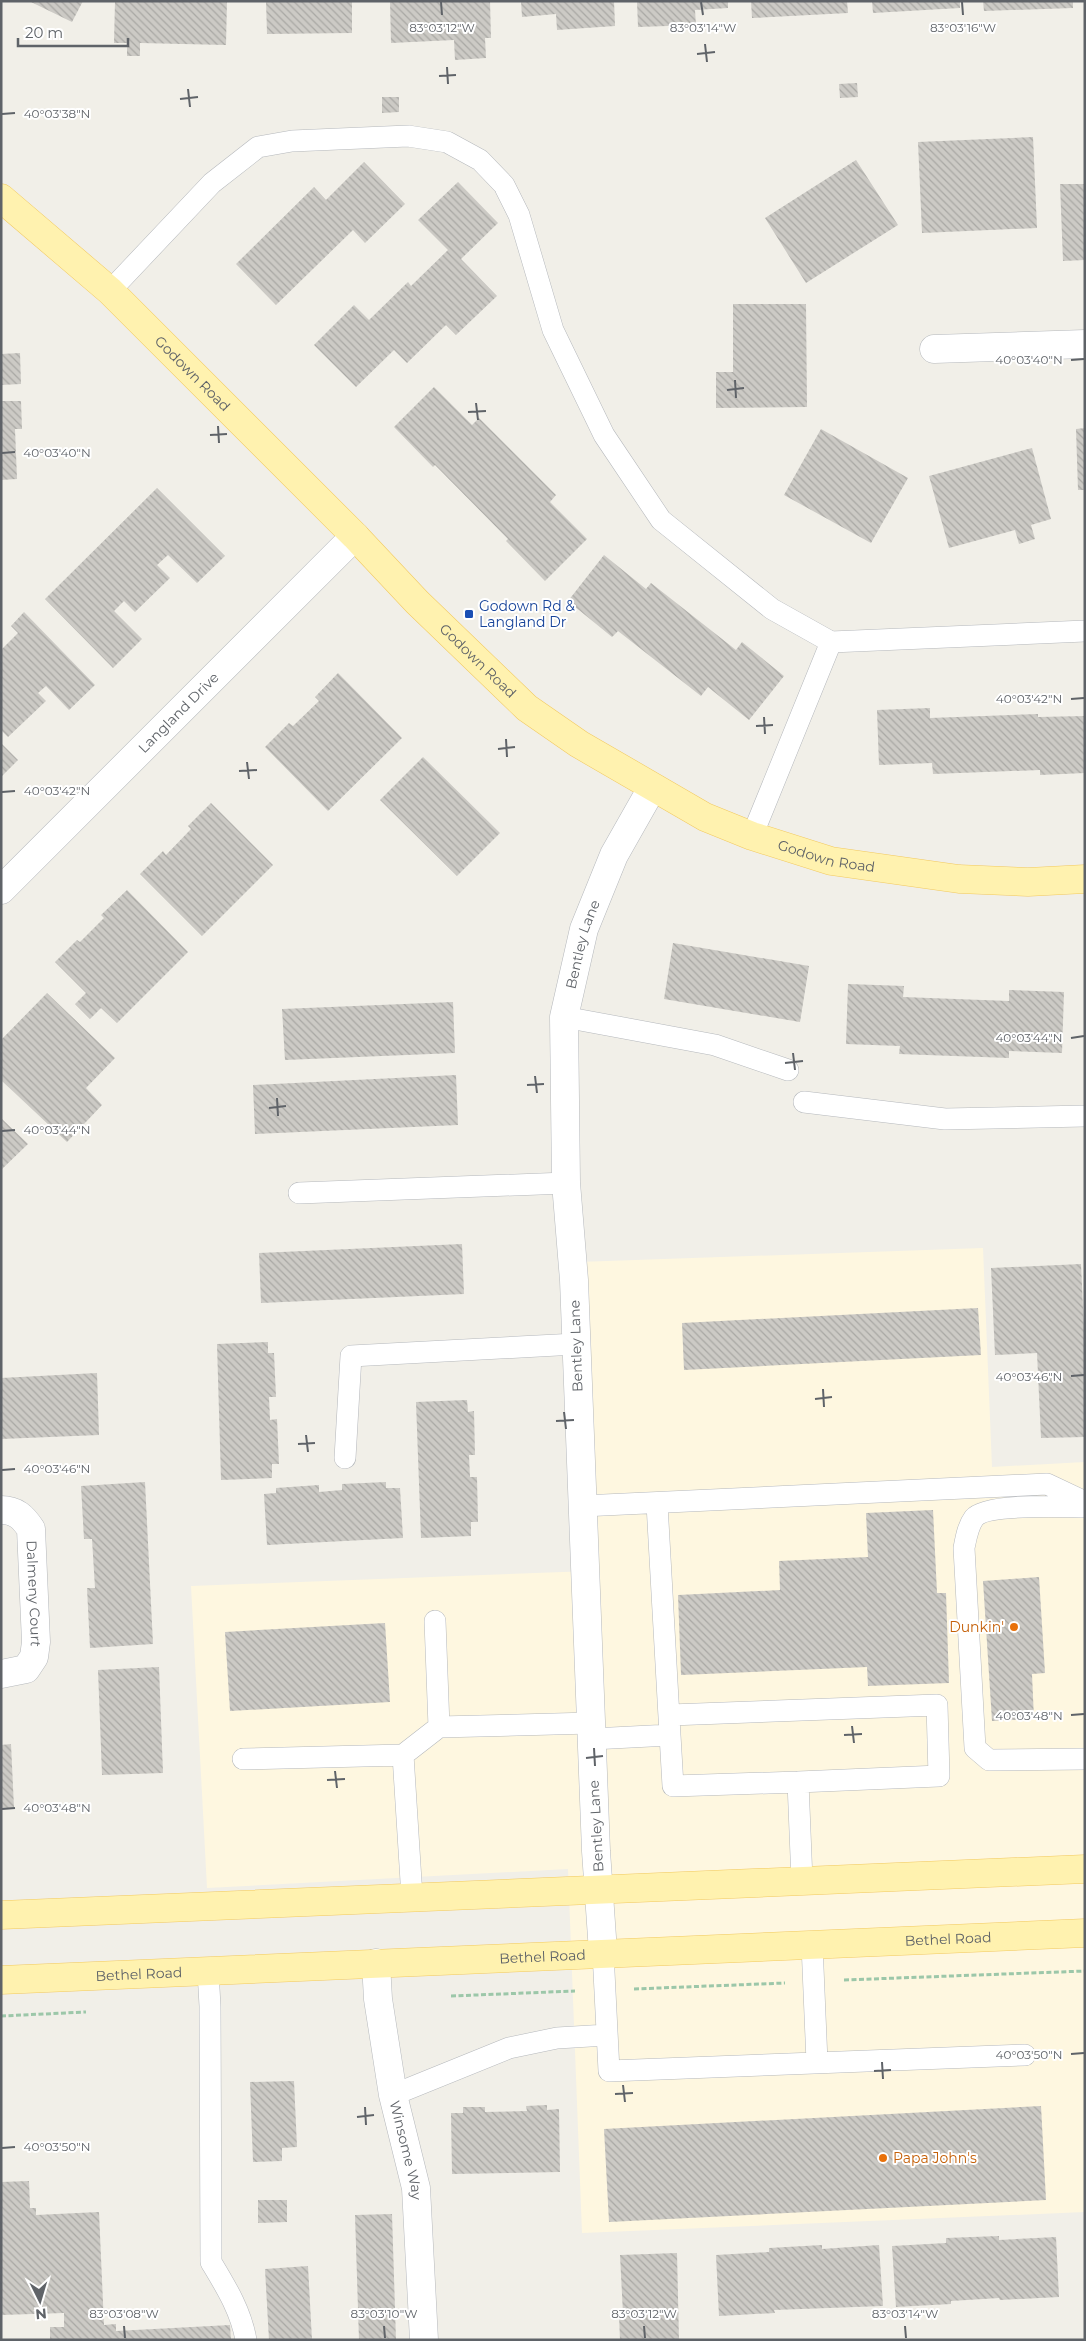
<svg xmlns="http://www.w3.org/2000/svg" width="1086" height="2341" font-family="Montserrat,sans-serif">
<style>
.commercial{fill:#fef7e0}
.building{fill:url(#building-back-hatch)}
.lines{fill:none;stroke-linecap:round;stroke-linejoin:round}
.service-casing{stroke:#b5b8bc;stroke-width:22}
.minor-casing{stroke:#b5b8bc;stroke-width:29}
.primary-casing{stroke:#f2c960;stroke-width:29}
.path{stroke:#9cc7a9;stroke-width:3;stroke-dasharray:5 2.5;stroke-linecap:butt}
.service{stroke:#fff;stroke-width:21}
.minor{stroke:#fff;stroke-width:28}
.primary{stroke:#fff2af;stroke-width:28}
.ticks{fill:none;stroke:#5f6368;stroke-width:2}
.transit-dot{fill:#1a4fb4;stroke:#fff;stroke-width:2}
.food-dot{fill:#e8710a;stroke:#fff;stroke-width:2}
.labels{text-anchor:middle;stroke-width:4;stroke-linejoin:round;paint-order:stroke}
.street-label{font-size:14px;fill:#5f6368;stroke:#fff}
.transit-label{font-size:14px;fill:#164399;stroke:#fff;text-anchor:start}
.food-label{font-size:14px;fill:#c56008;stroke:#fff;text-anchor:end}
.ticks-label{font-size:12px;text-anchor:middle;fill:#5f6368;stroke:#fff;stroke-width:4;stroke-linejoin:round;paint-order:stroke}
</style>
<defs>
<pattern id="building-back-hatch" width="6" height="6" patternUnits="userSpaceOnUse" patternTransform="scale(1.25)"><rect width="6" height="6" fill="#cccac5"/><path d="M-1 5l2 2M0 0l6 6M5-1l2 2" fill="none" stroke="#a9a8a4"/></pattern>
</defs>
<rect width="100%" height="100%" fill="#f1efe8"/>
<!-- commercial -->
<path class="commercial" d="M 983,1248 L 992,1467 L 1085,1462 L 1085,2212 L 582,2233 L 568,1869 L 207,1888 L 191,1586 L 591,1571 L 578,1262 Z"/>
<!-- building -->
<path class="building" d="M 29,1 L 83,1 L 72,22 Z
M 115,1 L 227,1 L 226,45 L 140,43 L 140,56 L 127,56 L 127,43 L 114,43 Z
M 266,1 L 352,1 L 352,33 L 267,34 Z
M 390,1 L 490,1 L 491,38 L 485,38 L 486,58 L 455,60 L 454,40 L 391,43 Z
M 521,1 L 614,1 L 615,26 L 557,30 L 556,14 L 522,17 Z
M 637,1 L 728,1 L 728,8 L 695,10 L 696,25 L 638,27 Z
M 751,1 L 847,1 L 848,13 L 752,18 Z
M 872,1 L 960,1 L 960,8 L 873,13 Z
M 983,1 L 1073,1 L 1073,8 L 984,11 Z
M 857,83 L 858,97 L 840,98 L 839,84 Z
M 382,97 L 399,97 L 399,112 L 382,113 Z
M 1033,137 L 1037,228 L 922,233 L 918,142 Z
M 856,160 L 898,225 L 806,283 L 765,218 Z
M 364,162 L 405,204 L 365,243 L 353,230 L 276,305 L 236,264 L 314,187 L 326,200 Z
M 458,182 L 498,223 L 461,259 L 497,296 L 456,335 L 446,325 L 407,363 L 394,350 L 356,387 L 314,345 L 354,305 L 369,320 L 408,282 L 411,286 L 448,250 L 418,220 Z
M 1060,184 L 1085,184 L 1085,260 L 1063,261 Z
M 733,304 L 806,304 L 807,407 L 716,408 L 716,372 L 733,372 Z
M 20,353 L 21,384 L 1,385 L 1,354 Z
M 434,387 L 472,425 L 479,418 L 556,495 L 550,502 L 587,539 L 545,581 L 506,541 L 508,539 L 435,465 L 433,467 L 394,427 Z
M 1,401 L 21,401 L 22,429 L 15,429 L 17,479 L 1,480 Z
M 1085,428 L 1085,490 L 1078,490 L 1076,429 Z
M 821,429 L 908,478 L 871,543 L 784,495 Z
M 1032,448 L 1051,519 L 1031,525 L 1035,539 L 1019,544 L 1015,530 L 949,548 L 929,476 Z
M 157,488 L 225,556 L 197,583 L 168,555 L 157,565 L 170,578 L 135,612 L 124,601 L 114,611 L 142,639 L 113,668 L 45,599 Z
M 604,555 L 646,589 L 651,583 L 736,650 L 742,642 L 784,676 L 749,720 L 708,687 L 701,696 L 618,631 L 612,637 L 568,601 Z
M 24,612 L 95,685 L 69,710 L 46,686 L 38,693 L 46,701 L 8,737 L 1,730 L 1,650 L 18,633 L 11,626 Z
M 338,673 L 402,738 L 328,811 L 265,747 L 289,723 L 293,726 L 319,701 L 315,697 Z
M 930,708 L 930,718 L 1038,714 L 1038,717 L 1085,716 L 1085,773 L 1040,775 L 1040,770 L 933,774 L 932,763 L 879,765 L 877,710 Z
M 1,743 L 18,760 L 1,777 Z
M 423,757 L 500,833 L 457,876 L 380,800 Z
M 211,803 L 273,865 L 202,936 L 140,874 L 163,851 L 166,855 L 191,829 L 188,826 Z
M 127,890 L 188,952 L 117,1023 L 101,1008 L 90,1019 L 75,1004 L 86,993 L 55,962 L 77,940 L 80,942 L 104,918 L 101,915 Z
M 673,943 L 809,966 L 800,1022 L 664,999 Z
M 848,984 L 904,986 L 903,997 L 1009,1001 L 1009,990 L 1064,992 L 1062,1053 L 1009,1051 L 1009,1058 L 899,1054 L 900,1046 L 846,1044 Z
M 47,993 L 115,1058 L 86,1088 L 102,1105 L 67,1142 L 1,1080 L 1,1040 Z
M 453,1002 L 455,1053 L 285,1060 L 282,1009 Z
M 456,1075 L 458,1125 L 255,1134 L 253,1085 Z
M 1,1118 L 28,1144 L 1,1170 Z
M 462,1244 L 464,1294 L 261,1303 L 259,1253 Z
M 1081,1264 L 1085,1351 L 1085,1437 L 1041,1438 L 1037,1353 L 995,1355 L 991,1268 Z
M 978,1308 L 981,1355 L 684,1370 L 682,1323 Z
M 268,1342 L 268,1353 L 274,1353 L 276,1397 L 269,1397 L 270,1420 L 277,1419 L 279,1464 L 272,1464 L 272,1478 L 221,1480 L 217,1344 Z
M 97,1373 L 99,1435 L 1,1439 L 1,1378 Z
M 467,1400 L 468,1412 L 474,1411 L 475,1455 L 469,1455 L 470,1477 L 477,1477 L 478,1522 L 471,1522 L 471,1536 L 421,1538 L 416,1402 Z
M 145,1482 L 153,1644 L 90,1648 L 87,1588 L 95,1588 L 92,1539 L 84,1539 L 81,1486 Z
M 386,1482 L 386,1488 L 400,1488 L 403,1538 L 267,1545 L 264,1494 L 276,1493 L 276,1488 L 319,1485 L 319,1492 L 342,1490 L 342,1484 Z
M 933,1510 L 937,1593 L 946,1593 L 949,1683 L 868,1686 L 867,1667 L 681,1675 L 678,1595 L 780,1590 L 779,1561 L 868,1557 L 866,1513 Z
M 1039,1577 L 1045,1673 L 1032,1674 L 1034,1719 L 992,1721 L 983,1581 Z
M 385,1623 L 390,1702 L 230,1711 L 225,1632 Z
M 159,1667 L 163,1773 L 102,1775 L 98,1670 Z
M 11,1744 L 14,1808 L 1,1808 L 1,1745 Z
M 294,2081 L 297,2147 L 282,2148 L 282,2161 L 253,2162 L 250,2082 Z
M 547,2105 L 547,2110 L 559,2109 L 560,2172 L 452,2174 L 451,2113 L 463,2113 L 463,2107 L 485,2107 L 485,2112 L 527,2111 L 526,2106 Z
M 1041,2106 L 1046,2200 L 609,2222 L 604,2129 Z
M 29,2181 L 30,2208 L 36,2208 L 36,2215 L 99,2212 L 104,2325 L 116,2324 L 116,2331 L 230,2325 L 231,2340 L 50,2340 L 50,2327 L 64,2327 L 64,2313 L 1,2315 L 1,2182 Z
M 258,2200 L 287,2200 L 287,2222 L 258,2223 Z
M 392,2214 L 396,2340 L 359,2340 L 355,2215 Z
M 999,2236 L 999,2240 L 1056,2237 L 1059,2297 L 1000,2300 L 999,2298 L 951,2301 L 951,2304 L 896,2307 L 892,2246 L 946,2243 L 946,2238 Z
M 822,2245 L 822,2249 L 879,2245 L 883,2306 L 774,2310 L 775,2313 L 719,2316 L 716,2255 L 769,2252 L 769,2248 Z
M 677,2253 L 679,2340 L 620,2340 L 619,2315 L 623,2314 L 620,2255 Z
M 308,2266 L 312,2340 L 269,2340 L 265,2269 Z"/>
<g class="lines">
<defs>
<path id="service" d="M 110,291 L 212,183 L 258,147 L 292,141 L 408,136 L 447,142 L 480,160 L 504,185 L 519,215 L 553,330 L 604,435 L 661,520 L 772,609 L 831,642 L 1085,631
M 752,836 L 831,642
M 564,1017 L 715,1045 L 788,1070
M 804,1102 L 945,1119 L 1085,1116
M 299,1193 L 566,1183
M 345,1458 L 351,1356 L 576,1344
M 582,1506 L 1047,1484 L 1085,1502
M 1085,1507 C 1064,1507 986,1503 974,1518 C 968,1526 966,1538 964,1548 L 975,1748 L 989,1760 L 1085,1759
M 435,1621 L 439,1727
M 670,1715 L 937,1705 L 939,1776 L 798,1782
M 670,1735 L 673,1786 L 798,1782 L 802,1881
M 592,1739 L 670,1735 L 657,1504
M 403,1755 L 412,1897
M 243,1759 L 403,1755 L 439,1727 L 591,1723
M 812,1944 L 817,2062
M 603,1952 L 609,2071 L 1025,2055
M 208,1971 L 210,2006 L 211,2262 C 226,2287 241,2311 246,2340
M 393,2095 L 509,2048 L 557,2038 L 607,2035"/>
<g id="minor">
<path d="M 934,349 L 1085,344"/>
<path id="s1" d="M 1,890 L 355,536"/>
<path id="s2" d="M 1,1510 C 16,1510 23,1517 31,1529 L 36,1642 L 34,1657 L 26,1669 L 1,1674"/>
<path id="s3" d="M 603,1952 L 596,1851 L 574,1280 L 566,1183 L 564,1017 L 584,929 L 614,855 L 652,788"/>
<path id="s4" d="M 376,1963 L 378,1999 L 393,2095 L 416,2188 L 424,2340"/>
</g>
<g id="primary">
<path id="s5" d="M 1,198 L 110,291 L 355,536 L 417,602 L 527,708 L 579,744 L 705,817 L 752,836 L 831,861 L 959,879 L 1028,882 L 1085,879"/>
<path d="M 1,1915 L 1085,1869"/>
<path id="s6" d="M 1,1980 L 1085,1933"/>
</g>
</defs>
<!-- service casing -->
<use href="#service" class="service-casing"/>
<!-- minor casing -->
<use href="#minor" class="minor-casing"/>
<!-- primary casing -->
<use href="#primary" class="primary-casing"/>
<!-- path -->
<path class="path" d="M 844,1980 L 1085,1971
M 634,1989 L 785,1983
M 451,1996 L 575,1991
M 1,2016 L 86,2012"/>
<!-- service -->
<use href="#service" class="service"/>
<!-- minor -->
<use href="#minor" class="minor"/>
<!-- primary -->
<use href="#primary" class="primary"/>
</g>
<!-- ticks -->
<path class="ticks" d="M 441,2 L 442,15M 701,2 L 703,15M 962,2 L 963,15M 705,44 L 707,62M 697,54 L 715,52M 447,67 L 448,84M 439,76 L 456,75M 188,89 L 190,107M 180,99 L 198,97M 2,114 L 15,113M 1071,360 L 1084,359M 735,380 L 736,398M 727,390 L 744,388M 476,403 L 478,420M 468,412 L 486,411M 218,426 L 219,443M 210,435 L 227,434M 2,453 L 15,452M 1071,699 L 1084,698M 764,717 L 765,734M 756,726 L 773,725M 506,739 L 507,757M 498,749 L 515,747M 247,762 L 249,779M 239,771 L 257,770M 2,792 L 15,791M 1071,1038 L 1084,1036M 793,1053 L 795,1070M 785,1063 L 803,1061M 535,1076 L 537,1093M 527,1085 L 544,1084M 277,1098 L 278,1116M 269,1108 L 286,1106M 2,1131 L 15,1130M 1071,1376 L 1084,1375M 823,1389 L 824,1407M 815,1399 L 832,1397M 564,1412 L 566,1429M 556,1421 L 574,1420M 306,1435 L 308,1452M 298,1444 L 315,1443M 2,1470 L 15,1469M 1071,1715 L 1084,1714M 852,1726 L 854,1743M 844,1735 L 862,1734M 594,1748 L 595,1766M 586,1758 L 603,1756M 335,1771 L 337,1788M 327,1780 L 345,1779M 2,1809 L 15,1808M 1071,2054 L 1084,2053M 882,2062 L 883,2079M 874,2071 L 891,2070M 623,2085 L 625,2102M 615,2094 L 633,2093M 365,2107 L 366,2125M 357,2117 L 374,2115M 2,2148 L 15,2147M 124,2326 L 125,2338M 384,2326 L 385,2338M 644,2326 L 645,2338M 905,2326 L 906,2338"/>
<!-- markers -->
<rect class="transit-dot" x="464" y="609" width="10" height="10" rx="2.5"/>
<g class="food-dot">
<circle cx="1014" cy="1627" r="5"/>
<circle cx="883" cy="2158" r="5"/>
</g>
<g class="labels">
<!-- street labels -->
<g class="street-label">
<text dy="5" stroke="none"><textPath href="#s5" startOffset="260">Godown Road</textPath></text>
<text dy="5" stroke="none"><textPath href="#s5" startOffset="665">Godown Road</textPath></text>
<text dy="5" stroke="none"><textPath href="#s1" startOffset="251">Langland Drive</textPath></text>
<text dy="5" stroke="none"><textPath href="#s5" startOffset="1070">Godown Road</textPath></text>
<text dy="5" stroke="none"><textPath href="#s3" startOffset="1011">Bentley Lane</textPath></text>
<text transform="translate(576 1346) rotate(-92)" y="5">Bentley Lane</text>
<text dy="5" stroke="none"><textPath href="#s2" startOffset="102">Dalmeny Court</textPath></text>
<text transform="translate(596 1826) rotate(-93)" y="5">Bentley Lane</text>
<text dy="5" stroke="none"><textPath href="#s6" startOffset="948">Bethel Road</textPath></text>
<text dy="5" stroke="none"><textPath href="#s6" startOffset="542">Bethel Road</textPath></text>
<text dy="5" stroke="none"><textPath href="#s6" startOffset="138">Bethel Road</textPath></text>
<text dy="5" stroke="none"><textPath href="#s4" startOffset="190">Winsome Way</textPath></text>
</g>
<!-- transit labels -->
<g class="transit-label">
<text x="479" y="611">Godown Rd &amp;<tspan x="479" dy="16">Langland Dr</tspan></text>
</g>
<!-- food labels -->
<g class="food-label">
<text x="1004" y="1632">Dunkin'</text>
<text x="893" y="2163" text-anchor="start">Papa John's</text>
</g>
</g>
<g class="ticks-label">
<text x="442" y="32">83°03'12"W</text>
<text x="703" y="32">83°03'14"W</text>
<text x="963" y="32">83°03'16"W</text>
<text x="57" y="118">40°03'38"N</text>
<text x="1029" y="364">40°03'40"N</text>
<text x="57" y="457">40°03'40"N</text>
<text x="1029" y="703">40°03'42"N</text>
<text x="57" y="795">40°03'42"N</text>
<text x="1029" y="1042">40°03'44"N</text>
<text x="57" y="1134">40°03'44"N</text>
<text x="1029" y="1381">40°03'46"N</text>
<text x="57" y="1473">40°03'46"N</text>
<text x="1029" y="1720">40°03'48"N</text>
<text x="57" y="1812">40°03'48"N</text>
<text x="1029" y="2059">40°03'50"N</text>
<text x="57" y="2151">40°03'50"N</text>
<text x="124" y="2318">83°03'08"W</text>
<text x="384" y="2318">83°03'10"W</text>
<text x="644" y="2318">83°03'12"W</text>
<text x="905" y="2318">83°03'14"W</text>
</g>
<!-- border -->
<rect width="1086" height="2341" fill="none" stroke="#5f6368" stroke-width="5"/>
<!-- north arrow -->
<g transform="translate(40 2301) rotate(175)" stroke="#ffffff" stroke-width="4" paint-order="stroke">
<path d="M0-4L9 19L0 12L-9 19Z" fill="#5f6368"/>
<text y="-8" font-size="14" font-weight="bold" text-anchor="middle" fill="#5f6368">N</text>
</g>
<!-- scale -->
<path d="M18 38v8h110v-8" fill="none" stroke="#5f6368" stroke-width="2.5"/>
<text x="25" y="38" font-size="15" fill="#5f6368" stroke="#ffffff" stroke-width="4" paint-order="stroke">20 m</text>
</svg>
